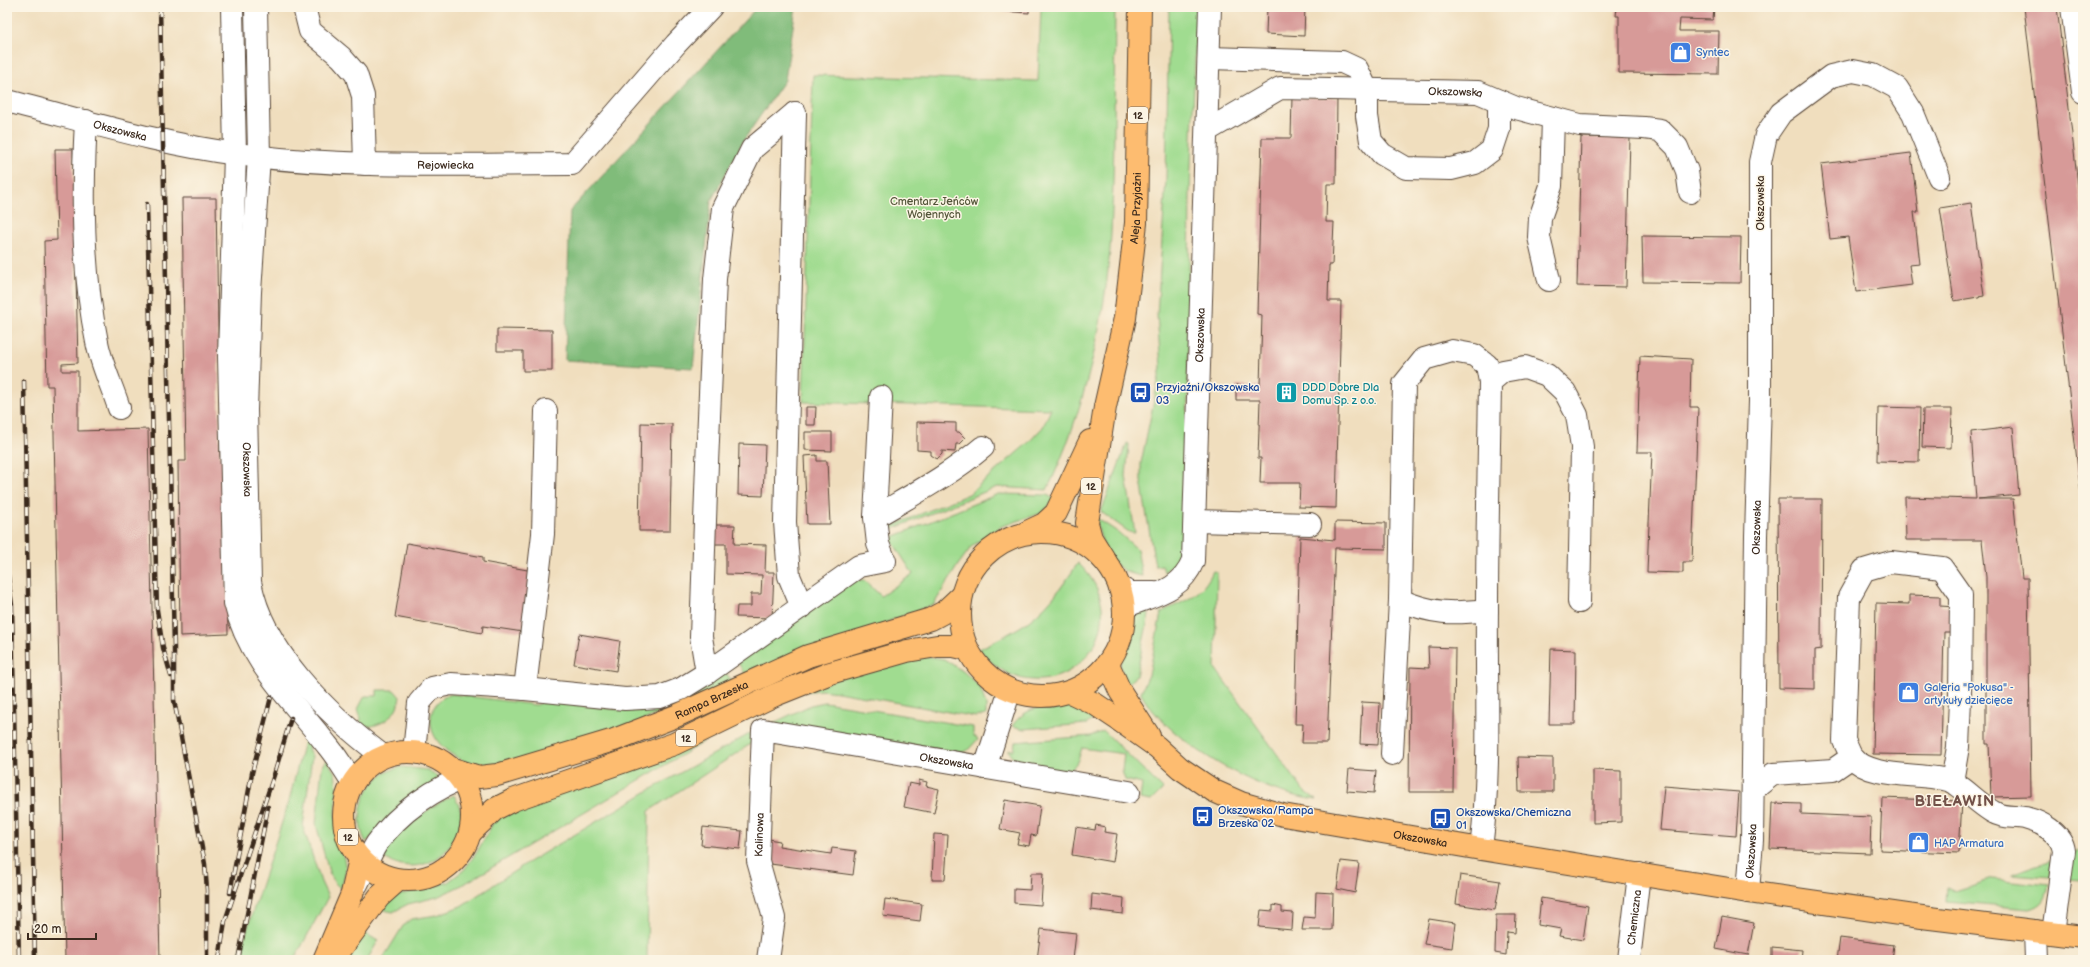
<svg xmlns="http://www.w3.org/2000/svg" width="2090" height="967" font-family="'Balsamiq Sans',sans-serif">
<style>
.green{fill:#a0dc90;stroke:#6e8357}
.forest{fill:#80bc7a;stroke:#5e734c}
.building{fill:#d79a98}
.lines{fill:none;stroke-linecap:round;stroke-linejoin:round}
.minor-casing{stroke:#564536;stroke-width:24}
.major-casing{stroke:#564536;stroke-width:24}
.highway-casing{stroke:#564536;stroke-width:24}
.minor{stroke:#fff;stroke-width:22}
.major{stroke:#fdbc6f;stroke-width:22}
.highway{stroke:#fdbc6f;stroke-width:22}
.rail-casing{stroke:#3b2a1e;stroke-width:4.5}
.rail{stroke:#fcf5e5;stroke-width:3;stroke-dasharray:9;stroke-linecap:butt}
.labels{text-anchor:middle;stroke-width:3;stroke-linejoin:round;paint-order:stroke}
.shield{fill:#fcf5e5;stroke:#75675a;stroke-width:1}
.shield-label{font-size:10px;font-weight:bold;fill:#3b2a1e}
.shop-label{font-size:11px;fill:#366cbe;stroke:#fcf5e5;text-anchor:start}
.street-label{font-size:11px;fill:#3b2a1e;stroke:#fcf5e5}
.park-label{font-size:11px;fill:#54563a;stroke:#fcf5e5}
.transit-label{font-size:11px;fill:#164399;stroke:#fcf5e5;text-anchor:start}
.culture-label{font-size:11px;fill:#0d838f;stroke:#fcf5e5;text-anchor:start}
.district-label{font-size:15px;font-weight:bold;letter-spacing:1px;fill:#725149;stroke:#fcf5e5}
</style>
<rect width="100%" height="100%" fill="#fcf5e5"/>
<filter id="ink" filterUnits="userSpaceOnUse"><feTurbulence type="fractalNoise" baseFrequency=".025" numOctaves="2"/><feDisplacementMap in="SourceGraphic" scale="8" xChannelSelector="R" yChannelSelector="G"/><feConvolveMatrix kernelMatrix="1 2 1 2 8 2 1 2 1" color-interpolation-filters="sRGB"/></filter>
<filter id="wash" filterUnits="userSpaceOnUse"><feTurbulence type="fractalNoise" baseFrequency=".012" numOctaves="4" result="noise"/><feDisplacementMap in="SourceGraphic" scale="16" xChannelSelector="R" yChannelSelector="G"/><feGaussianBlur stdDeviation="0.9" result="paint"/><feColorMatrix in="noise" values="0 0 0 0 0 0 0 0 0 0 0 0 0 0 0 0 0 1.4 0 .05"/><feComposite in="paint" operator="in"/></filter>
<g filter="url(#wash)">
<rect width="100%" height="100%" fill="#f0debe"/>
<!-- green -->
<path class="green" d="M 1041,7 L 1115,7 C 1114,82 1115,158 1111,234 C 1107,315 1083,417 1047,490 L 997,487 L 885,532 L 882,530 L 969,494 L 1028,443 L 1043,427 L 1051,409 L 803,402 L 813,75 L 1038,81 Z
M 1169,7 L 1197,7 L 1190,191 L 1186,537 L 1180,560 L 1164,572 L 1162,565 L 1155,566 L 1141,480 L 1141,463 L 1161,367 L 1157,315 L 1166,179 Z
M 1127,443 L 1129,444 L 1126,476 L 1135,533 L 1129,532 L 1101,512 Z
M 998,494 L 1047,495 L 1055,499 L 1042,513 L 1002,526 L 972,546 L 958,565 L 934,604 L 746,676 L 737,661 L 850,580 L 864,580 L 881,596 L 913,574 L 890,538 Z
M 1095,517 L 1119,533 L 1137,549 L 1142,576 C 1108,571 1103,546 1095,517 Z
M 1078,563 C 1150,630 1046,732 979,649 C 993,642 1007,635 1020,627 C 1045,612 1062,587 1078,563 Z
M 1213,571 L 1217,572 L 1215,668 L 1303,790 L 1317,800 C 1263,794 1192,754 1156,714 C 1150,707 1143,700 1141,692 L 1149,675 L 1161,613 L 1165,610 C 1188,600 1202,595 1213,571 Z
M 1147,608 L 1149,615 L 1136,676 L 1126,685 L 1120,665 L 1124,651 L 1134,617 Z
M 925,656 L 944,659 L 964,672 L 980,687 L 986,705 L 986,715 L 976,717 L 838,692 L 821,690 L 805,692 L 856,671 Z
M 724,670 L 733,683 L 583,745 L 481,768 C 467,763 449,755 440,744 C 425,727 428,700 452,694 L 536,705 L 548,701 L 620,710 L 641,711 L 662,707 Z
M 377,690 L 394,690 L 400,697 C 397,717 379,729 359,726 L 361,719 L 358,709 L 365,696 L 377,696 Z
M 825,702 L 973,727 L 973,735 L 978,739 L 968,750 L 961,753 L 771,724 L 811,705 Z
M 1068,704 L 1085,707 L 1097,716 L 1087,724 L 1024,729 L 1012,726 C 1027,705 1044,707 1068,704 Z
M 1104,731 L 1163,789 L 1151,801 L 1140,799 L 1142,784 L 1125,780 L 1122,771 L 1124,754 L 1082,748 C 1079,757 1077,768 1067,770 C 1059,772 1024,767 1018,763 C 1013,760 1011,755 1009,750 L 1014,750 L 1015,742 L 1091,736 Z
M 753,732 L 752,743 L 649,811 L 647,960 L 382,960 L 403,926 L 411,919 L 437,915 L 461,906 L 527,863 L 648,791 Z
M 305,737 L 310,742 L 308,749 L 312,756 L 303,827 L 321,882 L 328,897 L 294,960 L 237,960 L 289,801 Z
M 707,740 L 464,884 L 437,897 L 408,904 L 393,912 L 379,909 L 392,897 L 448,882 L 464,870 L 477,852 L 494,821 L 519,805 Z
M 327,760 L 335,773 L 337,788 L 335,814 L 346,869 L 341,889 L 335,883 L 329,872 L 316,824 L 322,767 Z
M 402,767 L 428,770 L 441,779 L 366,842 C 354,822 361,791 379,777 C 386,771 394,769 402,767 Z
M 454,795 C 456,800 460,806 461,812 C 463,819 459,830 456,836 C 441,866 409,875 381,856 C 400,828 424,810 454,795 Z
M 2083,850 L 2082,881 L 2067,880 L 2071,854 Z
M 2052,860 L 2050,877 L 2011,874 Z
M 1993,879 L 2049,885 C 2046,899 2044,905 2030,909 L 1946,902 L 1947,887 L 1955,891 Z
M 363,932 L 378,941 L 367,960 L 346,960 Z"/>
<!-- forest -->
<path class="forest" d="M 757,7 L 796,7 L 785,80 L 745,138 L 711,201 L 693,368 L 565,360 L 570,211 Z"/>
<g id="blocks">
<!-- building -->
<path class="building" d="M 947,7 L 1029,7 L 1029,13 Z
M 1267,7 L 1305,7 L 1304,36 L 1266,34 Z
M 1617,7 L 1714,7 L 1713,20 L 1680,19 L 1679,31 L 1719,31 L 1718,74 L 1619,73 L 1619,16 L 1616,16 Z
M 2024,7 L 2057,7 L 2064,66 L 2083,228 L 2083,512 Z
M 1292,97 L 1337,98 L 1336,184 L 1327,184 L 1326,222 L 1334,222 L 1332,265 L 1329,265 L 1328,301 L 1341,301 L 1336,508 L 1299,507 L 1300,483 L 1260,483 L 1261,458 L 1258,458 L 1260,400 L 1236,400 L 1236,385 L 1260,386 L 1262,315 L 1257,314 L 1262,138 L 1291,138 Z
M 1581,137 L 1630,138 L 1626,287 L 1577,286 Z
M 55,149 L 73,149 L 78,363 L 62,364 L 62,371 L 78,371 L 78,431 L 148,429 L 160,960 L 65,960 L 53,386 L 47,386 L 44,241 L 57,240 Z
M 1911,153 L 1918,212 L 1914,212 L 1920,264 L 1909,265 L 1912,285 L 1856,292 L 1848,237 L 1830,239 L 1821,164 Z
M 182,198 L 216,198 L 220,457 L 225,458 L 228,634 L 180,636 L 178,461 L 186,461 Z
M 1971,203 L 1984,296 L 1954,301 L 1940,208 Z
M 1642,236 L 1741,237 L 1740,283 L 1643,282 Z
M 497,329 L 552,330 L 552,371 L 523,371 L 523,351 L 497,351 Z
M 1640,356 L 1691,359 L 1690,407 L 1698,407 L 1692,562 L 1683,562 L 1683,573 L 1647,572 L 1652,452 L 1637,452 Z
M 806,407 L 816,407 L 815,425 L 806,425 Z
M 1878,407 L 1920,408 L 1919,462 L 1877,461 Z
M 1923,409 L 1952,409 L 1951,448 L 1922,447 Z
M 917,422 L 956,423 L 956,432 L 959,432 L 965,438 L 959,444 L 956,444 L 955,452 L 942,451 L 942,454 L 937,459 L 931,455 L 931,451 L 917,450 Z
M 641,423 L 672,424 L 670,531 L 639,531 Z
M 2013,427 L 2019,495 L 1978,499 L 2013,499 L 2022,578 L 2028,578 L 2031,796 L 1991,797 L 1989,744 L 1986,744 L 1986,577 L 1982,540 L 1906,540 L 1905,497 L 1976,499 L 1971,432 Z
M 805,432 L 832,432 L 832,451 L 805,450 Z
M 739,444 L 765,445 L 763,496 L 738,495 Z
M 817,455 L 817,461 L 827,461 L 830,524 L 807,524 L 804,456 Z
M 1778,499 L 1822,499 L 1821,649 L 1815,650 L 1815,689 L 1779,688 Z
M 1335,522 L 1386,523 L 1386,549 L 1335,548 L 1327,743 L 1302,743 L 1303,724 L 1295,724 L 1300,537 L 1335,540 Z
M 713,525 L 735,525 L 734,544 L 766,545 L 765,572 L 774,572 L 772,618 L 736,617 L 737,606 L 751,606 L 751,594 L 761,594 L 762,575 L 726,574 L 726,544 L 713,544 Z
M 407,543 L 483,557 L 483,562 L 533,571 L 523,632 L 483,626 L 482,633 L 395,617 Z
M 1909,595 L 1940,596 L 1940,606 L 1955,607 L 1955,632 L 1944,632 L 1941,755 L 1873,754 L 1876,603 L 1909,604 Z
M 579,634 L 620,641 L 616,671 L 574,664 Z
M 1428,647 L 1455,648 L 1453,792 L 1409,792 L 1410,667 L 1429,668 Z
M 1551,649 L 1576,650 L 1575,724 L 1549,724 Z
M 1362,702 L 1380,703 L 1378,745 L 1360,744 Z
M 1518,757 L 1553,758 L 1553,792 L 1519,792 Z
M 1349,769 L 1376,771 L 1374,793 L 1347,791 Z
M 1593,770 L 1621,771 L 1621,822 L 1593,823 Z
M 919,780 L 927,782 L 926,786 L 939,789 L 934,813 L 904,807 L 909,783 L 919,785 Z
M 1664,786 L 1739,792 L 1736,836 L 1660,830 Z
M 1882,798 L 1962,801 L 1959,853 L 1880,850 Z
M 1005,800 L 1040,806 L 1036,836 L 1031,835 L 1029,846 L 1017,844 L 1020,833 L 1000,829 Z
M 1772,803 L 1801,804 L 1801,814 L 1871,817 L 1870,853 L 1770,849 Z
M 1096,825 L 1105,827 L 1104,832 L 1117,834 L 1113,862 L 1072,855 L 1076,827 L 1095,830 Z
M 703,827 L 742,831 L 740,849 L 701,845 Z
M 934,834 L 948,835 L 945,880 L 932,880 Z
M 768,839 L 780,841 L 779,846 L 831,854 L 832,848 L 856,851 L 853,875 L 763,863 Z
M 1341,861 L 1359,863 L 1355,893 L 1337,889 Z
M 1031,873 L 1043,873 L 1041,905 L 1014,903 L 1014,889 L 1030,890 Z
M 1460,875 L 1500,881 L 1495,910 L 1456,904 Z
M 1316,892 L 1333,893 L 1332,930 L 1302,930 L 1304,917 L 1315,918 Z
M 1092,894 L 1124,898 L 1123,914 L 1091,910 Z
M 1541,898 L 1588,906 L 1583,940 L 1559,936 L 1561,929 L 1538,925 Z
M 885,899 L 922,904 L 920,921 L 883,916 Z
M 1273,905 L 1282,907 L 1282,912 L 1293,913 L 1292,930 L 1259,927 L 1261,910 L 1273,911 Z
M 1496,915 L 1516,915 L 1515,933 L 1507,932 L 1506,955 L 1495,953 Z
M 1722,917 L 1754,923 L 1748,955 L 1716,949 Z
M 1429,919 L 1455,923 L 1452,948 L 1424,944 Z
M 1041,929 L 1076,933 L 1073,960 L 1037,960 Z
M 1840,938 L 1894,945 L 1892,960 L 1837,960 Z
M 1772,947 L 1802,950 L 1801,960 L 1772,960 Z"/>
</g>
</g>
<g filter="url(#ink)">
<use href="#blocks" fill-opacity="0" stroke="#564536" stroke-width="1"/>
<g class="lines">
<defs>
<g id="minor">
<path d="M 232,7 L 235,154 L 229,357 L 235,603 C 248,660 292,700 327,745 C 337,757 345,770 353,783"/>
<path id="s1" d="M 256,7 L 259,157 L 250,292 L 246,410 L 250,582 C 263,652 328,715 383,756"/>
<path d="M 304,7 L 310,31 L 341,57 L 356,74 L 363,96 L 365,164"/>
<path d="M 2072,7 L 2083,92"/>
<path d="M 1209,58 L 1342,62 L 1357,69 L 1367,90 L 1367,116 L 1371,141 L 1382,154 L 1406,168 L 1451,169 L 1475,163 L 1492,150 L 1499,129 L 1499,101"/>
<path id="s2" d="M 7,101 C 83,120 159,144 237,154 C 348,169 461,164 572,164 L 676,44 L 711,7"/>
<path d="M 795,113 L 785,522 L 789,576 L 802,607"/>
<path d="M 86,121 C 82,194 82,270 97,342 C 101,364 112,386 119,408"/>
<path id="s3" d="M 1208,130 L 1280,88 L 1478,92 L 1516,108 L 1580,125 L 1644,128 L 1660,130 L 1677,147 L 1687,171 L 1690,192"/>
<path d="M 1549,280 L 1539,237 L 1540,218 L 1551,186 L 1553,118"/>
<path d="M 1490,382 L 1503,371 L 1525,367 L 1547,375 L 1565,392 L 1577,415 L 1582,447 L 1579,602"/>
<path d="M 875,517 C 912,495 950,475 983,447"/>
<path d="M 1195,521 L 1310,524"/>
<path d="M 1120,588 L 1131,593 L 1154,593"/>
<path d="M 1400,600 C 1432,614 1453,614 1487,610"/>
<path id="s4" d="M 1124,607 C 1152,595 1181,592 1193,561 L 1210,7"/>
<path d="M 707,673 L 701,637 L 707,463 L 715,279 L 723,208 L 752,149 L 795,113"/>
<path d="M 525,689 L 543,534 L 546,411"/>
<path d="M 414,752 L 419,703 L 432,688 L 451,684 L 525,689 L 625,699 L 660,697 L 681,689 L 707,673 L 859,566 L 885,561 L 878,544 L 875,517 L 881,397"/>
<path d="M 1392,754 L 1400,600 L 1404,384 L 1424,359 L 1452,351 L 1474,355 L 1487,365 L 1490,382 C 1489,458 1487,534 1487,610 C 1486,690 1491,769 1481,849"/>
<path d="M 985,768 L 1010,690"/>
<path d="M 1952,782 L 1958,747 L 1960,699 L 1961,595 L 1942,568 L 1891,562 L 1864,570 L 1849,597 L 1844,741 C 1847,746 1849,753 1852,757 C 1871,780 1924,772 1951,781 C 1961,785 1982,807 1995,813 C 2003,818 2015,816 2025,818 C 2041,822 2062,833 2064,851 L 2053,933"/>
<path d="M 1753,790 L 1773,774 L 1833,770 L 1852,757"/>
<path d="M 357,884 C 364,871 369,855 377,843 C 399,812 435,787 471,775"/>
<path id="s5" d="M 1748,892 L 1752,840 L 1756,536 L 1760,401 L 1760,162 L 1766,135 L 1781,113 L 1831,76 L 1853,71 L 1873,75 L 1897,88 L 1913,113 L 1939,177"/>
<path d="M 2035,931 L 2036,960"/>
<path id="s6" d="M 768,960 L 774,918 L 758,861 L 763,730 L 1129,792"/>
<path id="s7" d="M 1629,960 L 1639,874"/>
</g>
<g id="major">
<path d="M 1108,664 L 1120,691 L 1149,736"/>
<path id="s8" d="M 1070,692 L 1095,704 L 1116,718 L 1157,747 L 1180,768 L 1214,791 L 1241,803 L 1283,815 L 1481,849 L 1748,892 L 1914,916 L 2083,937"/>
</g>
<g id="highway">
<path d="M 1027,532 L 1044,524 L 1056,513 L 1090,441"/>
<circle cx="1042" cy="614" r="82"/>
<path id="s9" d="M 1106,562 L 1091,538 L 1087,523 L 1105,407 L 1125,318 L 1136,223 L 1140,7"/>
<circle cx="408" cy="816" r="64"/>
<path id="s10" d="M 453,769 L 479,777 L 497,775 L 614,740 L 676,716 L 808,656 L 931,619 L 944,612 L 961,596"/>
<path d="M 471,832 L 495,809 L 513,800 L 674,744 L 775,695 L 830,673 L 907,651 L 937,646 L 954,646 L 967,649"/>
<path d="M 324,960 L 352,894 L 360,859"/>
<path d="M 333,960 L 379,897 L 398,880"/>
</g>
</defs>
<!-- minor casing -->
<use href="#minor" class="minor-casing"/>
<!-- major casing -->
<use href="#major" class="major-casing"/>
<!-- highway casing -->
<use href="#highway" class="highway-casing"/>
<!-- minor -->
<use href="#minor" class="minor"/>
<!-- major -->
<use href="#major" class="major"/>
<!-- highway -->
<use href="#highway" class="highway"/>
<defs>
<path id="rail" d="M 160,7 L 174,648 L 174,700 L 205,864 L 207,890 L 207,960
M 147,204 L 157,610 L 163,648 L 171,676
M 24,381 L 35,960
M 7,569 L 12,605 L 19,960
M 230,893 L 252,773 L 271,697
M 219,960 L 225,921 L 274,775 L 291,718
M 238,960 L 268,807"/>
</defs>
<!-- rail casing -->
<use href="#rail" class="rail-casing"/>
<!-- rail -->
<use href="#rail" class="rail"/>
</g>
</g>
<!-- icons -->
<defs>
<symbol id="shop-square" viewBox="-11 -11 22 22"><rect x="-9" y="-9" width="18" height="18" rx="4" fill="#3f7fe0" stroke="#fcf5e5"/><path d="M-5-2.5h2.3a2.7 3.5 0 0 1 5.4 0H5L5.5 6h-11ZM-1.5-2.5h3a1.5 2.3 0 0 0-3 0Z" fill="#fff"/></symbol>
<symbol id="bus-square" viewBox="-11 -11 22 22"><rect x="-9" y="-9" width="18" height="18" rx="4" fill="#1a4fb4" stroke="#fcf5e5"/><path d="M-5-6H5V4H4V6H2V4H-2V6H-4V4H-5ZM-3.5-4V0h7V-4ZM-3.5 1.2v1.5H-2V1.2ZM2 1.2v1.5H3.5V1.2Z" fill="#fff"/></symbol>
<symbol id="building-square" viewBox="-11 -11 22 22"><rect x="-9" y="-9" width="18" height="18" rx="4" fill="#0f9aa8" stroke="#fcf5e5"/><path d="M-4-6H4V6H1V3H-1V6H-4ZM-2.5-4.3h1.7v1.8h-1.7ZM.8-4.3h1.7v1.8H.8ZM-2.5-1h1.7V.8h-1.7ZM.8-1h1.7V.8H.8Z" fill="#fff"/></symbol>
</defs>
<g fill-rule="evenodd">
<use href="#shop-square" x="1668" y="40" width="25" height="25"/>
<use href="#bus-square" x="1128" y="380" width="25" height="25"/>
<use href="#building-square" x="1274" y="380" width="25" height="25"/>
<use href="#shop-square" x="1896" y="680" width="25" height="25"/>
<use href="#bus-square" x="1190" y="804" width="25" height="25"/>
<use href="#bus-square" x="1428" y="806" width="25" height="25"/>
<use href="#shop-square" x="1906" y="830" width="25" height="25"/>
</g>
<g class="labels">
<!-- shield labels -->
<g class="shield">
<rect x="1128" y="107" width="20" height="16" rx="3"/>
<rect x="1081" y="478" width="20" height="16" rx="3"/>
<rect x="676" y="730" width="20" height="16" rx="3"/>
<rect x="338" y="829" width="20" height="16" rx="3"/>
</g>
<g class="shield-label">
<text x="1138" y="119">12</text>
<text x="1091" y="490">12</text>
<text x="686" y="742">12</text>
<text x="348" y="841">12</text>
</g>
<!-- shop labels -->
<g class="shop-label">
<text x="1696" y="56">Syntec</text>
<text x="1924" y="691">Galeria "Pokusa" -<tspan x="1924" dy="13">artykuły dziecięce</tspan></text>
<text x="1934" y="847">HAP Armatura</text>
</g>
<!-- street labels -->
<g class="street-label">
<text dy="4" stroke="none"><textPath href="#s3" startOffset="259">Okszowska</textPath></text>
<text dy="4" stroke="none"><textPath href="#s2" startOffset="117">Okszowska</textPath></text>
<text dy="4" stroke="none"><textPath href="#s2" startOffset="445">Rejowiecka</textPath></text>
<text transform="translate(1760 203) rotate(-90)" y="4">Okszowska</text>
<text dy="4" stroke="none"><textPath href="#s9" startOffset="363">Aleja Przyjaźni</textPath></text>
<text dy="4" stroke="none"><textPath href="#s4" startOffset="312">Okszowska</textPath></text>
<text dy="4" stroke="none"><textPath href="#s1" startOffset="463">Okszowska</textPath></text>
<text dy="4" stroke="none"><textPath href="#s5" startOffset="365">Okszowska</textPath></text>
<text dy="4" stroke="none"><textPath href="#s10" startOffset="273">Rampa Brzeska</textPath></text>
<text dy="4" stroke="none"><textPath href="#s6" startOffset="419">Okszowska</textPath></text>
<text dy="4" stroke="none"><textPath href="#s6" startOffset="128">Kalinowa</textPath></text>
<text dy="4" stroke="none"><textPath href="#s8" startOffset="388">Okszowska</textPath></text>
<text dy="4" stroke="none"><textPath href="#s5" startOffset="41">Okszowska</textPath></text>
<text dy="4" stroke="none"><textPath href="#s7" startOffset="43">Chemiczna</textPath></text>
</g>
<!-- park labels -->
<g class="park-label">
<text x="934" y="205">Cmentarz Jeńców<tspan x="934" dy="13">Wojennych</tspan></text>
</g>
<!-- transit labels -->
<g class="transit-label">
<text x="1156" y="391">Przyjaźni/Okszowska<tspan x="1156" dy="13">03</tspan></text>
<text x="1218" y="814">Okszowska/Rampa<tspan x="1218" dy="13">Brzeska 02</tspan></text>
<text x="1456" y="816">Okszowska/Chemiczna<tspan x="1456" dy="13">01</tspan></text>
</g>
<!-- culture labels -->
<g class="culture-label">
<text x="1302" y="391">DDD Dobre Dla<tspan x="1302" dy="13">Domu Sp. z o.o.</tspan></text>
</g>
<!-- district labels -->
<g class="district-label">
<text x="1955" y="806">BIEŁAWIN</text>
</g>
</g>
<!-- margin -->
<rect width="2090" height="967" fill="none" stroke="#fcf5e5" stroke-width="24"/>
<!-- scale -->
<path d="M28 933v6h68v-6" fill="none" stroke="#3b2a1e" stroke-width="2"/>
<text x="34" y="933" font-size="12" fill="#3b2a1e" stroke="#fcf5e5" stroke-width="3" paint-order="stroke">20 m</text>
</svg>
